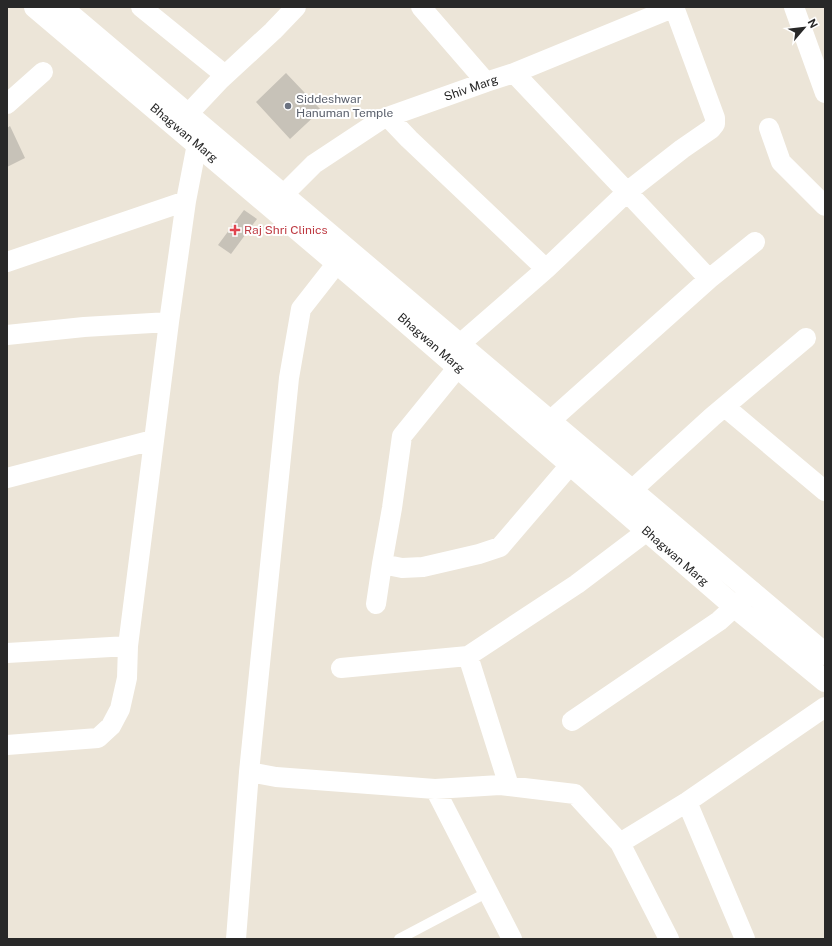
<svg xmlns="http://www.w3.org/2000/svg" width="832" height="946" font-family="'Public Sans',sans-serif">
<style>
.building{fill:#c7c2b8}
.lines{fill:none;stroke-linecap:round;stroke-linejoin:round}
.service{stroke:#fff;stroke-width:10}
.minor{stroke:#fff;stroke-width:20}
.tertiary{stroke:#fff;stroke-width:22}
.worship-dot{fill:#6b7280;stroke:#fff;stroke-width:1.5}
.health-dot{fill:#e0444e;stroke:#fff;stroke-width:1.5}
.labels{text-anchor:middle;stroke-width:4;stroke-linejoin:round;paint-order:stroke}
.street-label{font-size:12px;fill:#282828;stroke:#fff}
.worship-label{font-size:12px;fill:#5b616d;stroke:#fff;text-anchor:start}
.health-label{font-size:12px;fill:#be3a42;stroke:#fff;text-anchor:start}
</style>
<rect width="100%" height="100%" fill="#ece5d8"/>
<!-- building -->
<path class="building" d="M 286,73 L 321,110 L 290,139 L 256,102 Z
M 10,126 L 25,158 L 7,167 L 7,128 Z
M 244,210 L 257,219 L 231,254 L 218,245 Z"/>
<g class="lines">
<!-- service -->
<path class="service" d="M 399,939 L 488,892"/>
<!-- minor -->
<path class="minor" d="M 141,7 L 225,75
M 421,7 L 486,82
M 794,7 L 825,93
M 514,73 L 627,192 L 682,149 L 711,129 L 715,124 L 715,118 L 674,7
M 7,104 L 43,72
M 188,114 L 220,80 L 273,31 L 296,7
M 388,117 L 409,139 L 546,269 L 627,192 L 709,279
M 769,128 L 781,162 L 825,206
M 274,207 L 283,195 L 314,164 L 382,119 L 486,82 L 514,73 L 675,7
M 7,262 L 186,201
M 7,335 L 84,327 L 169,322
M 460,344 L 546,269
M 458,367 L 402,436 L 392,508 L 382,564 L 402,568 L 423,567 L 479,554 L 500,547 L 571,464
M 725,407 L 825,491
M 550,421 L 709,279 L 755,242
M 7,478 L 153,440
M 620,501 L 712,417 L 806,338
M 376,604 L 382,564
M 7,653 L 128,646
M 468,656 L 509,786
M 341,668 L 468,656 L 577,584 L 647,531
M 572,721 L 719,621 L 752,591
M 7,745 L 98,738 L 111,726 L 120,709 L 127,678 L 128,646 L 169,322 L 186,201 L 197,144
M 249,772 L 276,777 L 435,789 L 500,785 L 575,794 L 620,843
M 435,789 L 512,939
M 687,802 L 745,939
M 236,939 L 249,772 L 289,378 L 301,309 L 337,263
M 669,939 L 620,843 L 687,802 L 825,707"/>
<!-- tertiary -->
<path class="tertiary" d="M 35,7 L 363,285 L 735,607 L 825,681
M 61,7 L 825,654"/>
</g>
<!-- markers -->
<circle class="worship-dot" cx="288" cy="106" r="4"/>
<path class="health-dot" d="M233 224h4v4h4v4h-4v4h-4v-4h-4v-4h4z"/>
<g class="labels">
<!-- street labels -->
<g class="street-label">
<text transform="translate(471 88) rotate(-19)" y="4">Shiv Marg</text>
<text transform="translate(184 133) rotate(40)" y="4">Bhagwan Marg</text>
<text transform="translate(431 343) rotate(41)" y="4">Bhagwan Marg</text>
<text transform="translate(675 556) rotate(41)" y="4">Bhagwan Marg</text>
</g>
<!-- worship labels -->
<g class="worship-label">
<text x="296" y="103">Siddeshwar<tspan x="296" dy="14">Hanuman Temple</tspan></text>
</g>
<!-- health labels -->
<g class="health-label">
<text x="244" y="234">Raj Shri Clinics</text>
</g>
</g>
<!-- border -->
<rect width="832" height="946" fill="none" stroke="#282828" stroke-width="16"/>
<!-- north arrow -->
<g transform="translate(804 28) rotate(62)" stroke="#ffffff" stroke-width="3" paint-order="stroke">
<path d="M0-3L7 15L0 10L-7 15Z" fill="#282828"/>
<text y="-6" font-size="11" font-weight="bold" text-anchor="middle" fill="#282828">N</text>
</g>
</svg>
